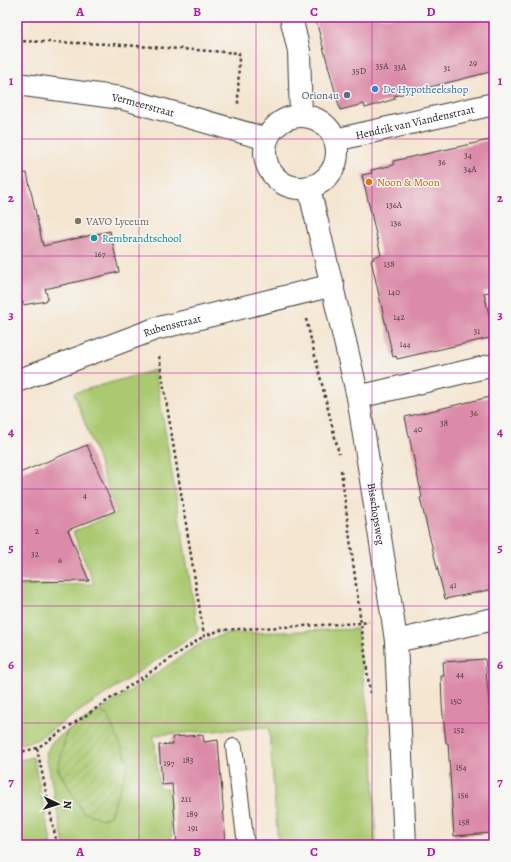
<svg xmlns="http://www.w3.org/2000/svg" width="511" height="862" font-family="Alegreya,serif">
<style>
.grass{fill:#aac970;stroke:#637246}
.garden{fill:url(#garden-furrows);stroke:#637246}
.building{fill:#db8ba8}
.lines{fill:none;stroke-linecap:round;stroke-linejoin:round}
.lane-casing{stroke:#3c3a37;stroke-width:18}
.street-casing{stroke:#3c3a37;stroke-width:24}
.secondary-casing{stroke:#3c3a37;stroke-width:24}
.path{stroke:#3c3a37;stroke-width:2.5;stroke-dasharray:3 3;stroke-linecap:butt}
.lane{stroke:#fff;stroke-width:16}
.street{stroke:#fff;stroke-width:22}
.secondary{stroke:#fff;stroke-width:22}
.grid{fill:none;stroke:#b5179e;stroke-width:1;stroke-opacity:0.55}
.shop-dot{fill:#3f7fe0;stroke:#f6f6f2;stroke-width:1.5}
.service-dot{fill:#5c6f8a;stroke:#f6f6f2;stroke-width:1.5}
.food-dot{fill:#e8710a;stroke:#f6f6f2;stroke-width:1.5}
.education-dot{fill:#8d6e63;stroke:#f6f6f2;stroke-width:1.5}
.culture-dot{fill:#0f9aa8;stroke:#f6f6f2;stroke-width:1.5}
.labels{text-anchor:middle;stroke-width:3;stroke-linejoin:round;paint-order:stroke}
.number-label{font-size:9px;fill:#4c383f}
.shop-label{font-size:11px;fill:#366cbe;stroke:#f6f6f2;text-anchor:start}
.service-label{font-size:11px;fill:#4e5e75;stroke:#f6f6f2;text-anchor:end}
.street-label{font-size:11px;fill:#1c1c1c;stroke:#f6f6f2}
.food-label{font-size:11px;fill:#c56008;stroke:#f6f6f2;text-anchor:start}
.education-label{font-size:11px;fill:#785e54;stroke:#f6f6f2;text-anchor:start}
.culture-label{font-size:11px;fill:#0d838f;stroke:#f6f6f2;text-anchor:start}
.neatline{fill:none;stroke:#b5179e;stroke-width:1.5}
.grid-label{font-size:13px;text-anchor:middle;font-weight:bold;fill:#b5179e}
</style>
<defs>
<pattern id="garden-furrows" width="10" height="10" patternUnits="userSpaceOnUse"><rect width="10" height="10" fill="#aac970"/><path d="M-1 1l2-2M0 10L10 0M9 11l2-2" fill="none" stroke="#92ac60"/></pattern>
</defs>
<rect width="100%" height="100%" fill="#f6f6f2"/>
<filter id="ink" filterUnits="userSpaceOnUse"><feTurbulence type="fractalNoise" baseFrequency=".025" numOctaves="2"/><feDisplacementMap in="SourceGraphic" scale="8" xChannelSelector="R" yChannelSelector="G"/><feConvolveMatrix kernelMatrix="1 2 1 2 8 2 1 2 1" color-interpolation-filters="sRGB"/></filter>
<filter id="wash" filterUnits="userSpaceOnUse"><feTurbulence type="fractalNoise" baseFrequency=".012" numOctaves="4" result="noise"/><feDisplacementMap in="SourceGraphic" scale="16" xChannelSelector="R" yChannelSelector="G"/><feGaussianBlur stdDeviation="0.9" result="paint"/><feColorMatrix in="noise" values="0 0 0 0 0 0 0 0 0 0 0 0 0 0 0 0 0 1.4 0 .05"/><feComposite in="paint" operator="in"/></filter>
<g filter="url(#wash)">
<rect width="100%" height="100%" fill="#f4e5d0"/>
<!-- grass -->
<path class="grass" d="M 155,370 L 198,630 L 196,634 L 36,740 L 17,745 L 17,586 L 94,584 L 73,532 L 117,513 L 74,393 Z
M 357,629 L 373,754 L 376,845 L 278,845 L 269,727 L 154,735 L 159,788 L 168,788 L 172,845 L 64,845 L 46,754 L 51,743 L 67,731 L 58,769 L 83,812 L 103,819 L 110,816 L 107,715 L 100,711 L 203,642 L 225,634 Z
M 33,757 L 52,845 L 17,845 L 17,761 Z"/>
<!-- garden -->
<path class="garden" d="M 100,711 L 107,715 L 129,763 L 110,816 L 102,819 L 83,812 L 58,769 L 67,731 Z"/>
<g id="blocks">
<!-- building -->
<path class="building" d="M 315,17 L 494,17 L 494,71 L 394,96 L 395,99 L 365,108 L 364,104 L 340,110 Z
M 494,139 L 494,291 L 484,293 L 494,337 L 397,359 L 396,356 L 393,357 L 371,260 L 374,259 L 373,257 L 381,255 L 362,175 L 372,173 L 371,170 L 394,165 L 393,161 Z
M 27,173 L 43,246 L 110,231 L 119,272 L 45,289 L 48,298 L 46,301 L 23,305 L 23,302 L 17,304 L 17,174 Z
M 494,396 L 494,589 L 445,599 L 420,498 L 422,497 L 405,417 Z
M 87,445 L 115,511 L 68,530 L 89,581 L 17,582 L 17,474 Z
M 485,659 L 490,713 L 494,734 L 494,816 L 490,816 L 492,833 L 454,836 L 448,743 L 446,743 L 442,705 L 441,676 L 444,676 L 443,662 Z
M 203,735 L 204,742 L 218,740 L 226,845 L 177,845 L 172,784 L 162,785 L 159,745 L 173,744 L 172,737 Z"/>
</g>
</g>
<g filter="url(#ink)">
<use href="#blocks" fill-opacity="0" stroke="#3c3a37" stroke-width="1"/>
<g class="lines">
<defs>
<path id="lane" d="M 234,747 L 246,845"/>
<g id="street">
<path d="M 291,17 L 299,51 L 301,116"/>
<path id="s1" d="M 17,381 L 155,329 L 333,285"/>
<path d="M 358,397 L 494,365"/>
<path d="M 396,641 L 494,619"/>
</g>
<g id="secondary">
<path id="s2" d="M 17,84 L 121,98 L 267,139"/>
<circle cx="301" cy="152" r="36"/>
<path id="s3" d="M 335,140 L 494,104"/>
<path id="s4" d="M 309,188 L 358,397 L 393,620 L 396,641 L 405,845"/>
</g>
</defs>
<!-- lane casing -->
<use href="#lane" class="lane-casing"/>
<!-- street casing -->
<use href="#street" class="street-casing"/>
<!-- secondary casing -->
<use href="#secondary" class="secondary-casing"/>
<!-- path -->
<path class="path" d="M 17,41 L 108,44 L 239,53 L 238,104
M 306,319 L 339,454
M 159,356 L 204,636 L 221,630 L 361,623 L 370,693
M 341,470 L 361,623 L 369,622
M 37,748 L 57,845
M 17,753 L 37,748 L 204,636"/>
<!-- lane -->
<use href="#lane" class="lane"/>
<!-- street -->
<use href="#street" class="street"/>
<!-- secondary -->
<use href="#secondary" class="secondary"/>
</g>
</g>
<!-- grid -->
<path class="grid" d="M 139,17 L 139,845M 256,17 L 256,845M 372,17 L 372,845M 17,139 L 494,139M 17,256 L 494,256M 17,373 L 494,373M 17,489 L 494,489M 17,606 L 494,606M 17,723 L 494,723"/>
<!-- markers -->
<circle class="shop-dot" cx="375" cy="89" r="4"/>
<circle class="service-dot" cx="347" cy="95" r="4"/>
<circle class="food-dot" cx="369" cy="182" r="4"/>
<circle class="education-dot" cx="78" cy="221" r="4"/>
<circle class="culture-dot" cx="94" cy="238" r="4"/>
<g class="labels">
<!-- number labels -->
<g class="number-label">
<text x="473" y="66">29</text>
<text x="382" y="69">35A</text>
<text x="400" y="70">33A</text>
<text x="447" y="71">31</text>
<text x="359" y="74">35D</text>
<text x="468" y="158">34</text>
<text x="442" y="165">36</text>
<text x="470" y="172">34A</text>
<text x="394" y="208">136A</text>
<text x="396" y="226">136</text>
<text x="100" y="257">167</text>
<text x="389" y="267">138</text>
<text x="394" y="295">140</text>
<text x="399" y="320">142</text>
<text x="477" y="334">31</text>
<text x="405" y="347">144</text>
<text x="474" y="416">36</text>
<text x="444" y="426">38</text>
<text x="418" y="432">40</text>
<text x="85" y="498">4</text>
<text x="37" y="534">2</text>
<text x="35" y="557">32</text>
<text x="60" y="563">6</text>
<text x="453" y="588">41</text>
<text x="460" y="677">44</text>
<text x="456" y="704">150</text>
<text x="459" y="733">152</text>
<text x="188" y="763">183</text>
<text x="169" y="766">197</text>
<text x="461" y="770">154</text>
<text x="463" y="798">156</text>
<text x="186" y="802">211</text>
<text x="192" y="817">189</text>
<text x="464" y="825">158</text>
<text x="193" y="831">191</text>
</g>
<!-- shop labels -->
<g class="shop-label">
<text x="383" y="93">De Hypotheekshop</text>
</g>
<!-- service labels -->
<g class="service-label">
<text x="339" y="99">Orion4u</text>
</g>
<!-- street labels -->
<g class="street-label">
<text dy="4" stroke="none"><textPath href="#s2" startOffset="128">Vermeerstraat</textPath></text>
<text dy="4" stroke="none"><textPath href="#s3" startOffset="82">Hendrik van Viandenstraat</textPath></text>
<text dy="4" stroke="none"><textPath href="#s1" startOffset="165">Rubensstraat</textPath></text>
<text dy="4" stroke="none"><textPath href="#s4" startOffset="333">Bisschopsweg</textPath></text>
</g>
<!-- food labels -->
<g class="food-label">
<text x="377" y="186">Noon &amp; Moon</text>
</g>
<!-- education labels -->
<g class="education-label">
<text x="86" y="225">VAVO Lyceum</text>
</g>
<!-- culture labels -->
<g class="culture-label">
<text x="102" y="242">Rembrandtschool</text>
</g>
</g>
<!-- margin -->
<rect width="511" height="862" fill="none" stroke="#f6f6f2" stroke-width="44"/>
<!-- north arrow -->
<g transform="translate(58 804) rotate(94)" stroke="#f6f6f2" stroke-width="3" paint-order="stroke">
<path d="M0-3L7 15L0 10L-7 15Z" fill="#1c1c1c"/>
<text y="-6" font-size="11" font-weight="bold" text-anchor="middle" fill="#1c1c1c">N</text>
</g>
<rect x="22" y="22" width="467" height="818" class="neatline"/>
<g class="grid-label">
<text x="80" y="16">A</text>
<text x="197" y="16">B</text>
<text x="314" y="16">C</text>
<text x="431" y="16">D</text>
<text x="11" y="85">1</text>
<text x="500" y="85">1</text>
<text x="11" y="202">2</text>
<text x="500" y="202">2</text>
<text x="11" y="319">3</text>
<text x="500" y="319">3</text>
<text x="11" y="436">4</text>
<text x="500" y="436">4</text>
<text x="11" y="552">5</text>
<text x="500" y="552">5</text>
<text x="11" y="669">6</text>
<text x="500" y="669">6</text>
<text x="11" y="786">7</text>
<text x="500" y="786">7</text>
<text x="80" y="856">A</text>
<text x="197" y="856">B</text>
<text x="314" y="856">C</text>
<text x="431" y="856">D</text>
</g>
</svg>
